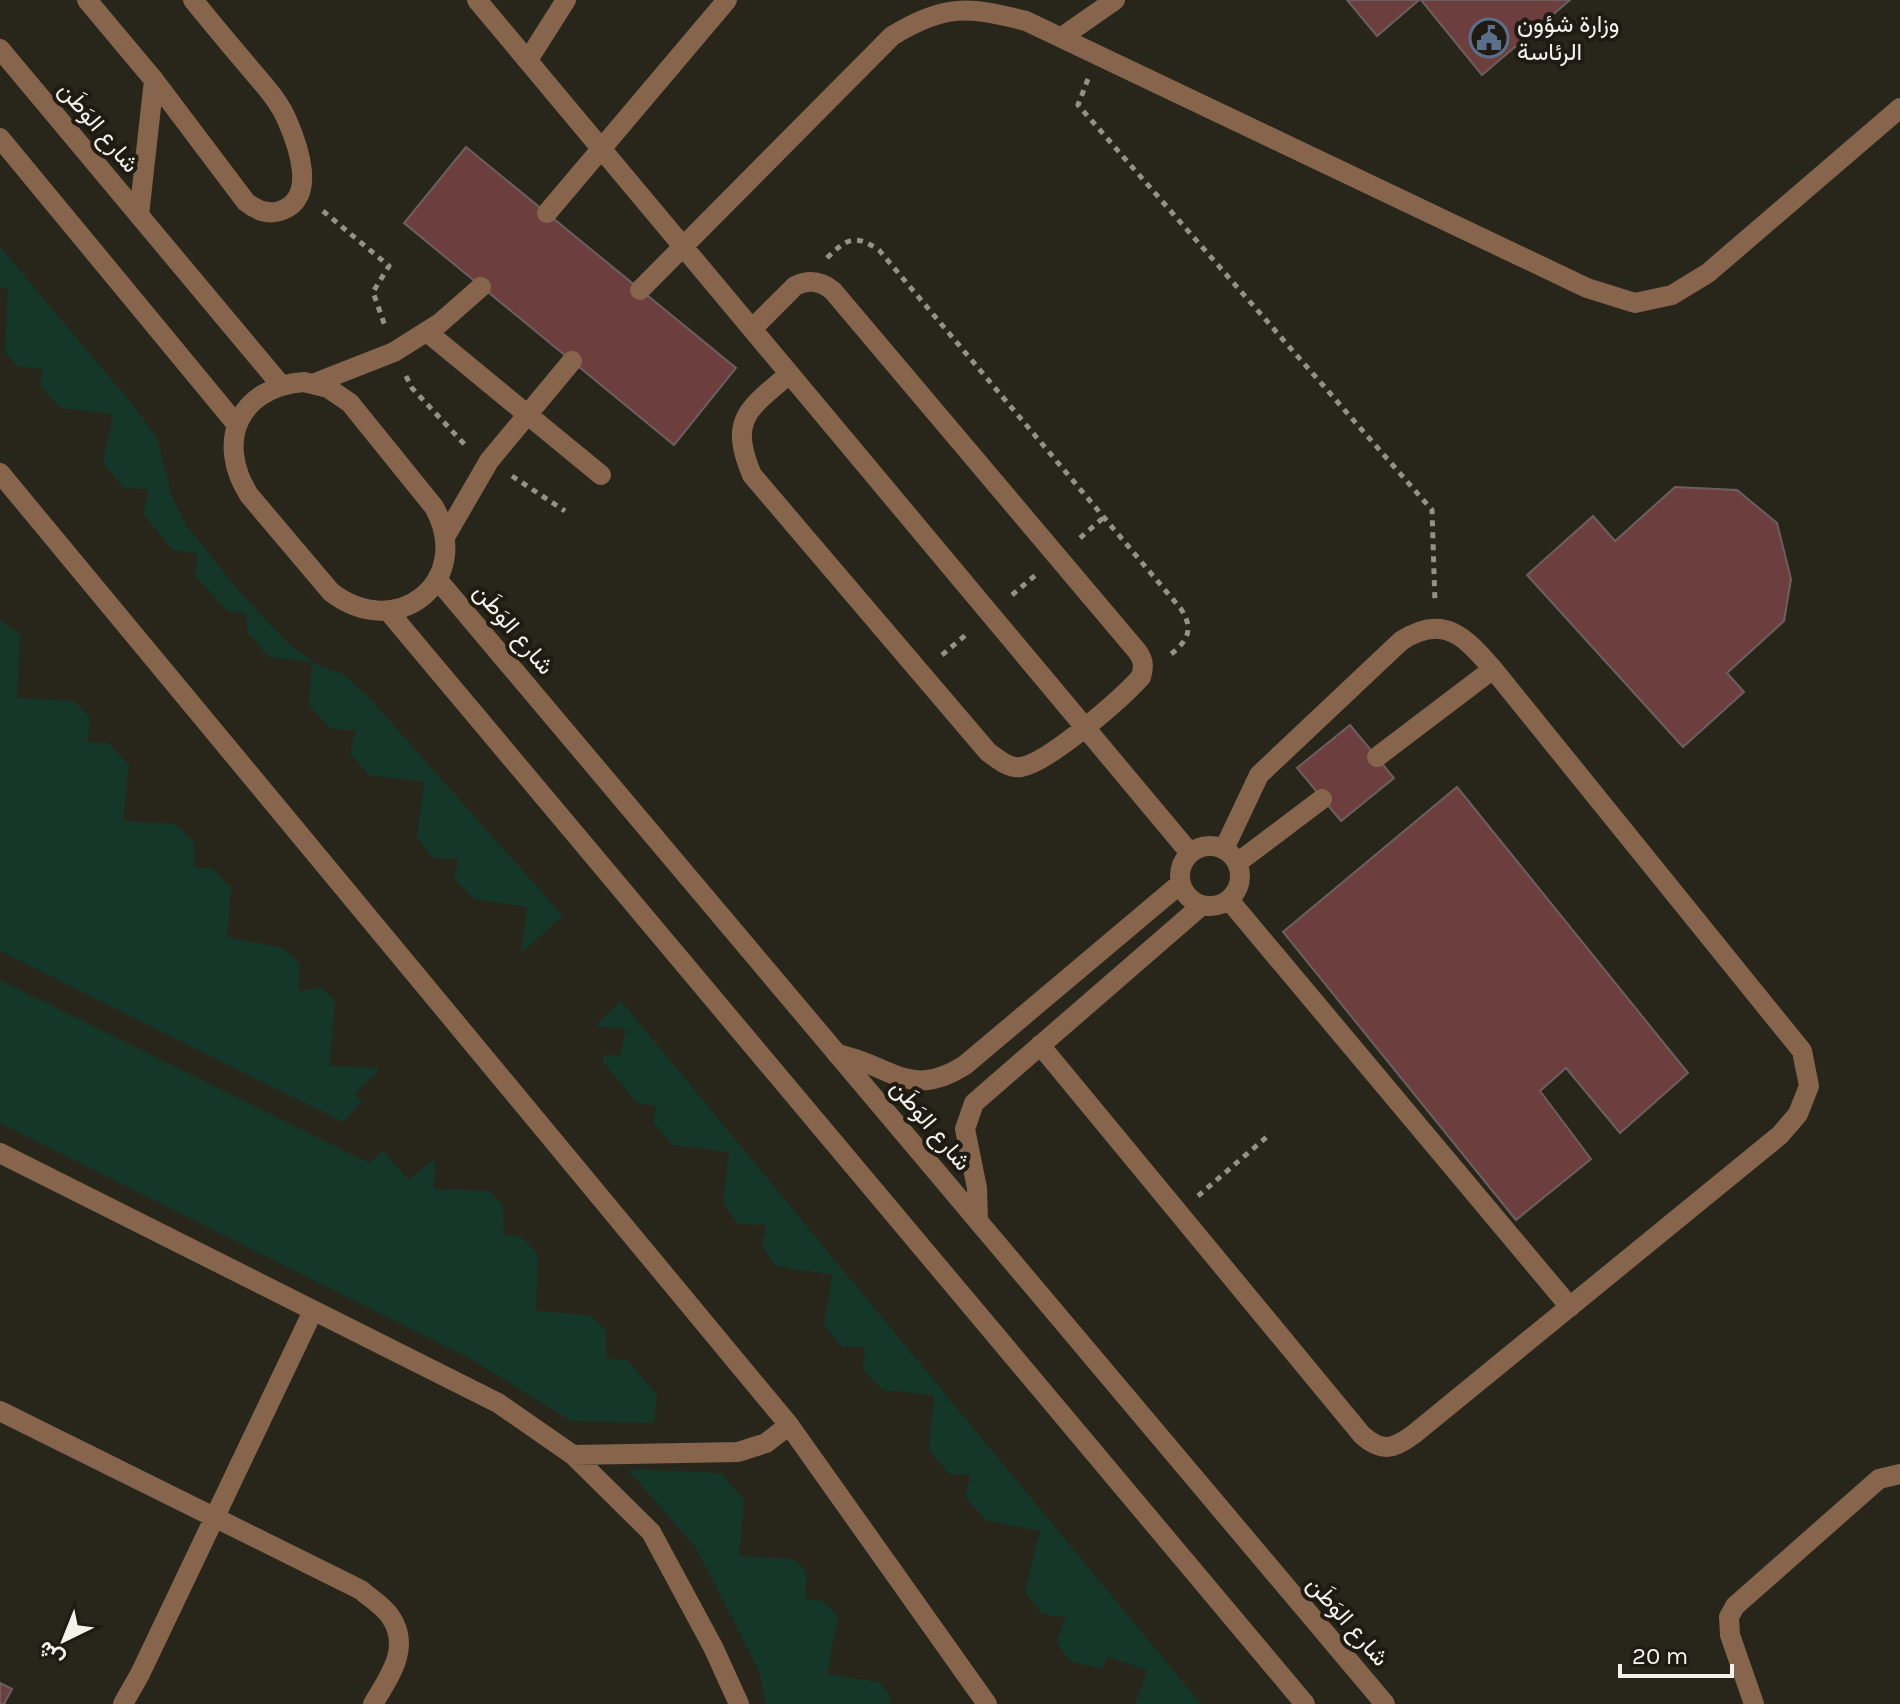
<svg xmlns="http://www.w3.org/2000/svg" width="1900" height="1704" font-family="Karla,Vazirmatn,sans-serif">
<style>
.green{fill:#143729}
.building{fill:#6d3e3e;stroke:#6d5f5f;stroke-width:2}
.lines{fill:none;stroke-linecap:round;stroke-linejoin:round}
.path{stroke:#939188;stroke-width:5;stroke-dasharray:6 6;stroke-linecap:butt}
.lane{stroke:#86654c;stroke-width:20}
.street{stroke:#86654c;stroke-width:20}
.labels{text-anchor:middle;stroke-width:8;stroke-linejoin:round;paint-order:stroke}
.poi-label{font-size:24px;fill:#f4f2eb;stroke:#1f1b12;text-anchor:start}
.street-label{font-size:24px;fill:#f4f2eb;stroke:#1f1b12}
</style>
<rect width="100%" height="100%" fill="#28251b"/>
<!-- green -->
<path class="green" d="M 0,247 L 138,411 L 157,438 L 172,497 L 187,526 L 237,589 L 290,645 L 319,666 L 344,674 L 373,702 L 563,916 L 521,953 L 527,907 L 474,899 L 454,878 L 459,859 L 433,858 L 417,837 L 424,782 L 369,775 L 350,753 L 356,731 L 329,728 L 309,705 L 312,662 L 270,657 L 248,633 L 246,613 L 228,612 L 195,576 L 198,554 L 173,550 L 144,515 L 148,490 L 123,487 L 103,463 L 113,414 L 61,408 L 40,386 L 43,369 L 18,367 L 5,352 L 8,288 L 0,287 Z
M 0,620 L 20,634 L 17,698 L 74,701 L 90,718 L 88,742 L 108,743 L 129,765 L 123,821 L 175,824 L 194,842 L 194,868 L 212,868 L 231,888 L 227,937 L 283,948 L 300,964 L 299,991 L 321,988 L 335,1000 L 330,1066 L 381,1068 L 354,1094 L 362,1101 L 343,1122 L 0,951 Z
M 0,980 L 369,1163 L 383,1151 L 409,1180 L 435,1158 L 434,1189 L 489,1191 L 503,1205 L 504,1235 L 520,1236 L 538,1254 L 536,1311 L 590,1315 L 606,1330 L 606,1359 L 627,1360 L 657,1395 L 654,1423 L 571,1421 L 474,1361 L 0,1123 Z
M 621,1001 L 1201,1704 L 1135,1704 L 1147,1670 L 1107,1657 L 1103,1669 L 1069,1661 L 1057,1642 L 1065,1618 L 1041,1613 L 1025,1592 L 1040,1531 L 985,1520 L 965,1496 L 971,1475 L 949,1474 L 929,1450 L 934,1395 L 883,1390 L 863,1369 L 865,1347 L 842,1347 L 824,1325 L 832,1275 L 776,1266 L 762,1246 L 766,1225 L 738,1224 L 723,1203 L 729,1152 L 673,1145 L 653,1123 L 656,1106 L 637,1103 L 603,1062 L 604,1055 L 620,1056 L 626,1029 L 595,1026 Z
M 627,1469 L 721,1473 L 744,1500 L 739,1556 L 793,1559 L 807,1572 L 805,1599 L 823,1601 L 838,1616 L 827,1674 L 880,1682 L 891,1698 L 890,1704 L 766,1704 L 759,1671 L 696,1548 Z"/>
<!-- building -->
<path class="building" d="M 1347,0 L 1419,0 L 1377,36 Z
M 1421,0 L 1570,0 L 1482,75 Z
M 466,147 L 736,368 L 674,445 L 404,223 Z
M 1675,487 L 1737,490 L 1777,523 L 1791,579 L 1784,621 L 1727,673 L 1744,692 L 1683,747 L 1527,575 L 1593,516 L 1615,541 Z
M 1350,725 L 1394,778 L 1341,821 L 1297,768 Z
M 1457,787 L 1688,1073 L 1620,1133 L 1566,1068 L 1540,1091 L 1591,1159 L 1516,1220 L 1283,932 Z
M 0,1683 L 12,1689 L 4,1704 L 0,1704 Z"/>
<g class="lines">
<!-- path -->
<path class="path" d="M 1088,79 L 1078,105 L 1432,510 L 1435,603
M 323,211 L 389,266 L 373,292 L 385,326
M 827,258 C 847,238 855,234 879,250 L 1181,609 C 1194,629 1188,641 1170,655
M 406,376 L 412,388 L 467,447
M 512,476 L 565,511
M 1080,538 L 1103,518
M 1012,595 L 1038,573
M 942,655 L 968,633
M 1198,1196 L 1269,1135"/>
<!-- lane -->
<path class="lane" d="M 87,0 L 154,80 L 246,202 C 256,210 267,215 280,211 C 318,200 298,145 287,120 C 278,99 262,83 248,66 C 229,44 211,22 193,0
M 477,0 L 1190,853
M 1062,37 L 1115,0
M 528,60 L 566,0
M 547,213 L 727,0
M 139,215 L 154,80
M 640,290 L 892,36 C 944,4 969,6 1026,21 L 1587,288 L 1635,303 L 1672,295 L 1708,273 L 1900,108
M 752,329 L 795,286 C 810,279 821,281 833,291 L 1137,651 C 1144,660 1144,667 1141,677 C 1121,699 1048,763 1021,767 C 1009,769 998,759 988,752 L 752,475 C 729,420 747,410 788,375
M 427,332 L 601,475
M 315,383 L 394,352 L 440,323 L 481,287
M 0,473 L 789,1425 L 987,1704
M 445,537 L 489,461 L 572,361
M 1377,757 L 1493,669
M1180 876a30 30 0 1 1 60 0a30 30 0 1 1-60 0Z
M 1237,863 L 1322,799
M 1229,900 L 1570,1307
M 1040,1045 L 1362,1435 C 1382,1453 1394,1449 1414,1434 L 1780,1135 L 1798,1114 L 1809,1086 L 1802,1051 L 1493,669 C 1465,637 1444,613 1401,641 L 1259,775 L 1224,849
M 837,1054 C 890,1064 909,1101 965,1065 L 1180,884
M 0,1153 L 498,1403 L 573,1455 L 651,1532 L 713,1647 L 739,1704
M 978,1221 L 977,1188 L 965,1129 L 974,1103 L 1201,906
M 0,1411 L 361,1590 C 370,1598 383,1606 390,1616 C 412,1647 389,1677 373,1704
M 573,1455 L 738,1452 L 766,1443 L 789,1425
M 123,1704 L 140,1674 L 313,1311
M 1754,1704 L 1730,1635 L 1729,1617 L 1735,1606 L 1879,1479 L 1900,1474"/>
<!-- street -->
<path class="street" d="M 0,49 L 281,385
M 0,138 L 237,425
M 304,382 L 328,388 L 350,403 L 434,507 C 475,581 397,643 331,592 L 249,495 C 215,441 239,387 304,382 Z
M 437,579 L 1385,1704
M 388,611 L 1305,1704"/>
</g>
<!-- icons -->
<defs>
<symbol id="civic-ring" viewBox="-11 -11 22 22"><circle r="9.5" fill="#1f1b12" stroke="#5c6f8a" stroke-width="1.5"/><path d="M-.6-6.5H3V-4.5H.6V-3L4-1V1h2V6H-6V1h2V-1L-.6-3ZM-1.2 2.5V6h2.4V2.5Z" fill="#5c6f8a"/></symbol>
</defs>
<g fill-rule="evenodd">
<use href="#civic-ring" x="1467" y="16" width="44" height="44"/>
</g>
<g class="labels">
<!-- poi labels -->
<g class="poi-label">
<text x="1517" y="32">وزارة شؤون<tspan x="1517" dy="28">الرئاسة</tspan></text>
</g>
<!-- street labels -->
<g class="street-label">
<text transform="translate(99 127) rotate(50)" y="8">شارع الوَطَن</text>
<text transform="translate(514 629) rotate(50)" y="8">شارع الوَطَن</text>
<text transform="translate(931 1125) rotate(50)" y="8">شارع الوَطَن</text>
<text transform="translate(1348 1621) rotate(49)" y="8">شارع الوَطَن</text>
</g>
</g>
<!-- north arrow -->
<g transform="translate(64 1640) rotate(223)" stroke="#1f1b12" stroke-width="6" paint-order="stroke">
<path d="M0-6L14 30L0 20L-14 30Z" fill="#f4f2eb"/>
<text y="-12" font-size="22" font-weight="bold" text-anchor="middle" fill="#f4f2eb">ش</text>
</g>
<!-- scale -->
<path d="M1620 1664v12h112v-12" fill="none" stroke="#f4f2eb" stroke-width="4"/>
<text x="1632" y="1664" font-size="24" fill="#f4f2eb" stroke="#1f1b12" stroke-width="6" paint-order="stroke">20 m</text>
</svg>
